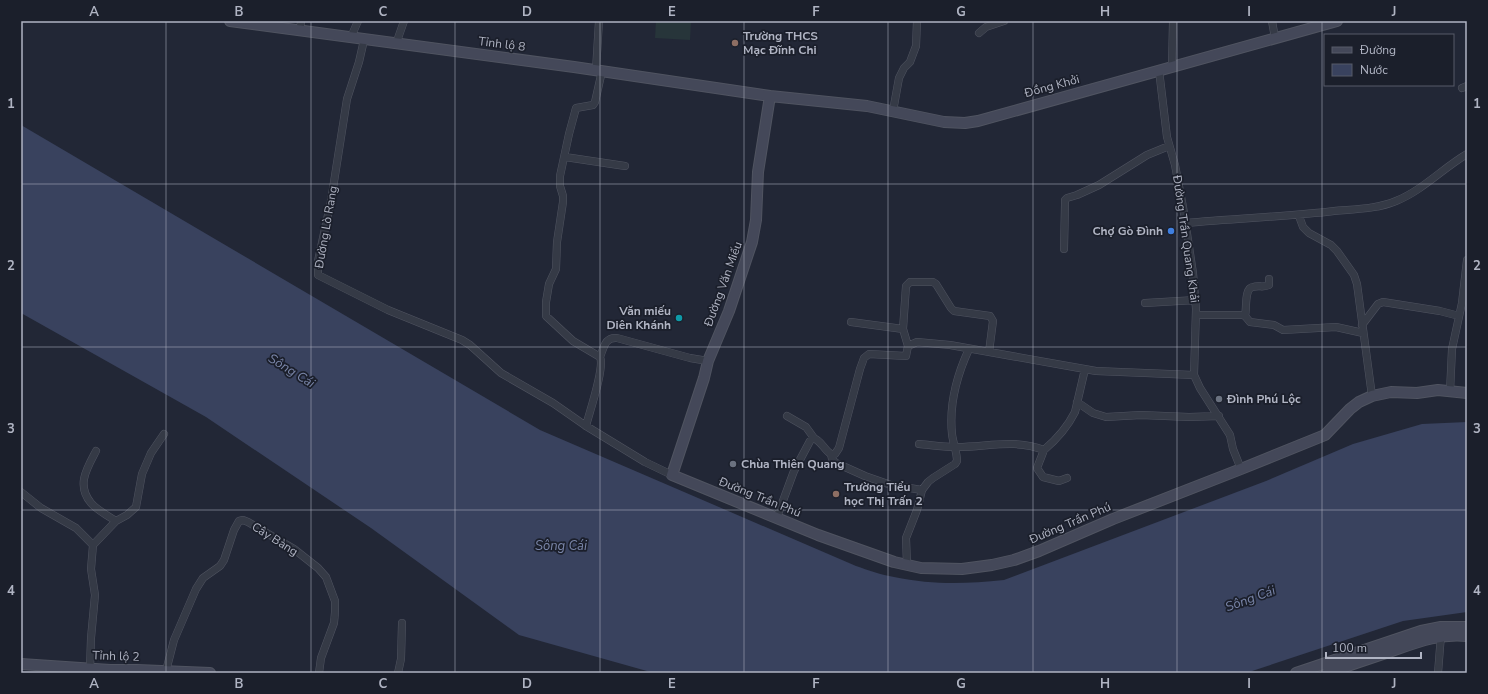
<svg xmlns="http://www.w3.org/2000/svg" width="1488" height="694" font-family="'Nunito Sans',sans-serif">
<style>
.green{fill:#27353a}
.water{fill:#39425e}
.lines{fill:none;stroke-linecap:round;stroke-linejoin:round}
.street-casing{stroke:#505461;stroke-width:8}
.secondary-casing{stroke:#505461;stroke-width:12}
.street{stroke:#353a46;stroke-width:7}
.secondary{stroke:#444859;stroke-width:10}
.grid{fill:none;stroke:#b0b4c3;stroke-width:1;stroke-opacity:0.55}
.education-dot{fill:#8d6e63;stroke:#1b1f2b;stroke-width:1.5}
.shop-dot{fill:#3f7fe0;stroke:#1b1f2b;stroke-width:1.5}
.culture-dot{fill:#0f9aa8;stroke:#1b1f2b;stroke-width:1.5}
.worship-dot{fill:#6b7280;stroke:#1b1f2b;stroke-width:1.5}
.labels{text-anchor:middle;stroke-width:3.5;stroke-linejoin:round;paint-order:stroke}
.poi-label{font-size:12px;font-weight:bold;fill:#b0b4c3;stroke:#1b1f2b;text-anchor:start}
.street-label{font-size:12px;fill:#b0b4c3;stroke:#1b1f2b}
.water-label{font-size:13px;font-style:italic;fill:#7a86a9;stroke:#1b1f2b}
.neatline{fill:none;stroke:#b0b4c3;stroke-width:1.5}
.grid-label{font-size:13px;text-anchor:middle;font-weight:bold;fill:#b0b4c3}
</style>
<rect width="100%" height="100%" fill="#222736"/>
<!-- green -->
<path class="green" d="M 656,21 L 691,21 L 690,40 L 655,38 Z"/>
<!-- water -->
<path class="water" d="M 21,125 L 540,430 L 856,566 C 868,570 881,575 894,577 C 933,585 965,584 1004,580 L 1266,481 L 1353,444 L 1422,424 L 1467,422 L 1467,612 L 1403,621 L 1246,673 L 654,673 L 519,635 L 371,528 L 206,417 L 21,313 Z"/>
<g class="lines">
<defs>
<path id="street" d="M 1272,21 L 1275,38
M 300,31 L 301,21
M 979,33 L 986,27 L 1004,21
M 351,37 L 358,21
M 364,40 L 359,62 L 347,99 L 331,201 L 318,261 L 318,275 L 388,310 L 462,340 L 470,345 L 501,373 L 553,403 L 586,426 L 645,462 L 672,475
M 396,44 L 404,21
M 1172,66 L 1173,21
M 596,70 L 599,21
M 1159,70 L 1167,137 L 1175,165 L 1183,207 L 1193,273 L 1196,309 L 1194,375 L 1200,388 L 1230,435 L 1233,449 L 1241,469
M 1462,88 L 1467,86
M 893,111 L 899,78 L 904,68 L 910,62 L 916,46 L 917,21
M 565,157 L 625,166
M 1299,216 L 1303,227 L 1309,233 L 1331,245 L 1337,251 L 1354,275 L 1357,284 L 1372,396
M 1186,223 C 1235,218 1285,217 1334,211 C 1355,209 1377,209 1396,201 C 1423,190 1443,168 1467,154
M 1064,249 L 1065,204 L 1065,200 L 1067,198 L 1077,195 L 1099,185 L 1147,155 L 1169,146
M 1145,303 L 1196,300
M 1196,315 L 1242,315 L 1245,316 L 1250,322 L 1274,325 L 1283,330 L 1336,327 L 1363,333
M 1245,316 C 1247,308 1244,288 1253,287 C 1259,285 1263,288 1269,285 L 1269,279
M 851,322 L 903,329
M 1362,325 L 1378,304 L 1383,302 L 1440,311 L 1459,316
M 908,346 L 917,342 L 950,345 L 1096,371 L 1194,375
M 600,357 C 604,347 605,337 617,338 L 690,358 L 708,361
M 1450,392 L 1452,349 L 1462,303 L 1467,260
M 1077,402 L 1093,413 L 1106,417 L 1141,415 L 1189,417 L 1219,416
M 787,416 L 806,427 L 814,438
M 586,426 C 589,413 605,368 600,357 L 573,341 L 546,316 L 546,302 L 549,284 L 556,269 L 557,242 L 563,202 L 563,196 L 560,186 L 560,176 L 569,134 L 576,108 L 593,105 L 595,102 L 602,71
M 919,444 C 931,445 942,447 954,447 C 984,448 1014,438 1044,450 C 1057,439 1067,428 1075,412 L 1085,369
M 1044,450 L 1037,468 L 1043,477 L 1059,481 L 1067,478
M 96,451 C 87,468 76,485 91,503 C 97,510 108,516 116,521
M 831,454 L 832,459 L 836,463 L 865,476 L 891,485 L 922,490
M 21,492 L 41,508 L 76,528 L 93,545
M 777,517 L 794,471 L 810,441 L 813,438 C 821,440 824,450 831,454 L 835,454 L 839,448 L 860,369 L 864,358 L 869,354 L 906,356 L 908,346 L 903,329 L 906,286 L 910,282 L 933,282 L 936,284 L 951,308 L 954,311 L 990,316 L 993,321 L 989,352
M 907,564 L 906,538 L 917,510 L 922,490 L 928,482 L 933,478 L 955,464 L 957,461 C 957,452 953,443 952,434 C 949,405 957,375 969,349
M 90,669 L 91,638 L 95,595 L 91,569 L 93,545 L 116,521 L 127,515 L 136,507 L 142,474 L 151,453 L 164,434
M 166,671 L 174,640 L 196,589 L 203,578 L 220,566 L 224,560 L 234,530 L 239,521 L 243,520 L 248,522 L 294,549 L 318,568 L 326,577 L 335,601 L 335,612 L 334,623 L 321,658 L 319,673
M 398,673 L 401,659 L 402,623
M 1438,673 L 1441,635"/>
<path id="secondary" d="M 230,21 L 574,67 L 770,96 L 867,106 L 944,122 L 965,123 L 978,121 L 1337,21
M 770,96 L 758,172 L 756,220 L 752,242 L 729,311 L 708,361 L 704,378 L 672,475 L 818,535 L 894,562 L 921,568 L 962,569 L 992,565 L 1014,560 L 1039,551 L 1113,519 L 1241,469 L 1325,435 L 1350,409 L 1359,402 L 1372,396 L 1391,392 L 1417,393 L 1438,390 L 1467,393
M 21,664 L 110,670 L 137,670 L 210,673
M 1296,673 L 1421,631 L 1441,627 L 1467,627
M 1327,673 C 1347,666 1368,659 1389,652 C 1415,643 1439,633 1467,636"/>
</defs>
<!-- street casing -->
<use href="#street" class="street-casing"/>
<!-- secondary casing -->
<use href="#secondary" class="secondary-casing"/>
<!-- street -->
<use href="#street" class="street"/>
<!-- secondary -->
<use href="#secondary" class="secondary"/>
</g>
<!-- grid -->
<path class="grid" d="M 166,21 L 166,673M 311,21 L 311,673M 455,21 L 455,673M 600,21 L 600,673M 744,21 L 744,673M 888,21 L 888,673M 1033,21 L 1033,673M 1177,21 L 1177,673M 1322,21 L 1322,673M 21,184 L 1467,184M 21,347 L 1467,347M 21,510 L 1467,510"/>
<!-- markers -->
<g class="education-dot">
<circle cx="735" cy="43" r="4"/>
<circle cx="836" cy="494" r="4"/>
</g>
<circle class="shop-dot" cx="1171" cy="231" r="4"/>
<circle class="culture-dot" cx="679" cy="318" r="4"/>
<g class="worship-dot">
<circle cx="1219" cy="399" r="4"/>
<circle cx="733" cy="464" r="4"/>
</g>
<g class="labels">
<!-- poi labels -->
<g class="poi-label">
<text x="743" y="40">Trường THCS<tspan x="743" dy="14">Mạc Đĩnh Chi</tspan></text>
<text x="1163" y="235" text-anchor="end">Chợ Gò Đình</text>
<text x="671" y="315" text-anchor="end">Văn miếu<tspan x="671" dy="14">Diên Khánh</tspan></text>
<text x="1227" y="403">Đình Phú Lộc</text>
<text x="741" y="468">Chùa Thiên Quang</text>
<text x="844" y="491">Trường Tiểu<tspan x="844" dy="14">học Thị Trấn 2</tspan></text>
</g>
<!-- street labels -->
<g class="street-label">
<text transform="translate(502 44) rotate(7)" y="4">Tỉnh lộ 8</text>
<text transform="translate(1052 86) rotate(-15)" y="4">Đồng Khởi</text>
<text transform="translate(326 227) rotate(-80)" y="4">Đường Lò Rang</text>
<text transform="translate(1186 239) rotate(82)" y="4">Đường Trần Quang Khải</text>
<text transform="translate(723 284) rotate(-70)" y="4">Đường Văn Miếu</text>
<text transform="translate(760 497) rotate(22)" y="4">Đường Trần Phú</text>
<text transform="translate(1070 523) rotate(-23)" y="4">Đường Trần Phú</text>
<text transform="translate(275 539) rotate(32)" y="4">Cây Bàng</text>
<text transform="translate(116 656) rotate(2)" y="4">Tỉnh lộ 2</text>
</g>
<!-- water labels -->
<g class="water-label">
<text transform="translate(292 370) rotate(32)" y="5">Sông Cái</text>
<text x="561" y="550">Sông Cái</text>
<text transform="translate(1250 598) rotate(-20)" y="5">Sông Cái</text>
</g>
</g>
<!-- border -->
<rect width="1488" height="694" fill="none" stroke="#1b1f2b" stroke-width="44"/>
<!-- legend -->
<rect x="1324" y="34" width="130" height="52" fill="#1b1f2b" stroke="#575b68"/>
<rect x="1332" y="47" width="20" height="6" fill="#444859" stroke="#575b68"/>
<text x="1360" y="54" font-size="12" fill="#b0b4c3">Đường</text>
<rect x="1332" y="64" width="20" height="12" fill="#39425e" stroke="#575b68"/>
<text x="1360" y="74" font-size="12" fill="#b0b4c3">Nước</text>
<!-- scale -->
<path d="M1326 652v6h95v-6" fill="none" stroke="#b0b4c3" stroke-width="2"/>
<text x="1332" y="652" font-size="12" fill="#b0b4c3" stroke="#1b1f2b" stroke-width="3" paint-order="stroke">100 m</text>
<rect x="22" y="22" width="1444" height="650" class="neatline"/>
<g class="grid-label">
<text x="94" y="16">A</text>
<text x="239" y="16">B</text>
<text x="383" y="16">C</text>
<text x="527" y="16">D</text>
<text x="672" y="16">E</text>
<text x="816" y="16">F</text>
<text x="961" y="16">G</text>
<text x="1105" y="16">H</text>
<text x="1249" y="16">I</text>
<text x="1394" y="16">J</text>
<text x="11" y="108">1</text>
<text x="1477" y="108">1</text>
<text x="11" y="270">2</text>
<text x="1477" y="270">2</text>
<text x="11" y="433">3</text>
<text x="1477" y="433">3</text>
<text x="11" y="595">4</text>
<text x="1477" y="595">4</text>
<text x="94" y="688">A</text>
<text x="239" y="688">B</text>
<text x="383" y="688">C</text>
<text x="527" y="688">D</text>
<text x="672" y="688">E</text>
<text x="816" y="688">F</text>
<text x="961" y="688">G</text>
<text x="1105" y="688">H</text>
<text x="1249" y="688">I</text>
<text x="1394" y="688">J</text>
</g>
</svg>
